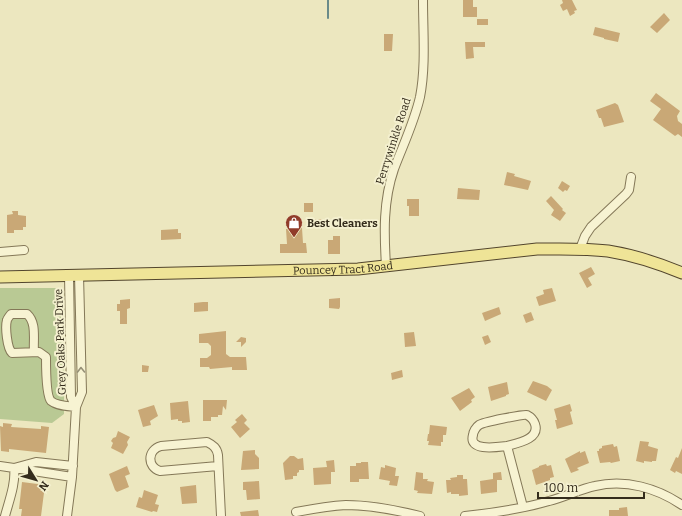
<svg xmlns="http://www.w3.org/2000/svg" width="682" height="516" font-family="Bitter,serif">
<style>
.green{fill:#b9c994}
.lines{fill:none;stroke-linecap:round;stroke-linejoin:round}
.stream{stroke:#6a8b89;stroke-width:2}
.building{fill:#c9a876}
.minor-casing{stroke:#847858;stroke-width:10}
.major-casing{stroke:#52452d;stroke-width:13}
.minor{stroke:#f7f3d2;stroke-width:8}
.major{stroke:#efe497;stroke-width:11}
.oneway{stroke:#969077}
.labels{text-anchor:middle;stroke-width:4;stroke-linejoin:round;paint-order:stroke}
.street-label{font-size:11px;fill:#342c1c;stroke:#f4f0cf}
.poi-label{font-size:11px;font-weight:bold;fill:#342c1c;stroke:#f4f0cf;text-anchor:start}
</style>
<rect width="100%" height="100%" fill="#ece7bf"/>
<!-- green -->
<path class="green" d="M 0,288 L 58,288 L 64,297 L 64,414 L 52,423 L 0,419 Z"/>
<g class="lines">
<!-- stream -->
<path class="stream" d="M 328,18 L 328,0"/>
</g>
<!-- building -->
<path class="building" d="M 463,0 L 473,0 L 473,7 L 477,7 L 477,17 L 463,17 Z
M 562,0 L 572,0 L 577,10 L 574,11 L 575,13 L 570,16 L 567,9 L 563,11 L 560,5 L 563,3 Z
M 664,13 L 670,20 L 657,33 L 650,27 Z
M 477,19 L 488,19 L 488,25 L 477,25 Z
M 595,27 L 620,33 L 618,42 L 604,39 L 604,38 L 593,35 Z
M 384,34 L 393,34 L 392,51 L 384,51 Z
M 465,42 L 485,42 L 485,47 L 473,47 L 474,58 L 466,59 Z
M 656,93 L 680,111 L 677,116 L 678,121 L 682,124 L 682,137 L 678,134 L 675,136 L 653,120 L 661,109 L 650,101 Z
M 615,103 L 618,105 L 624,122 L 604,127 L 601,118 L 599,118 L 596,110 Z
M 507,172 L 515,174 L 514,176 L 531,181 L 528,190 L 504,185 Z
M 562,181 L 570,186 L 567,191 L 565,190 L 563,192 L 558,188 Z
M 458,188 L 480,190 L 479,200 L 457,199 Z
M 551,196 L 563,209 L 562,210 L 566,213 L 560,221 L 551,215 L 554,210 L 546,201 Z
M 407,199 L 419,199 L 419,216 L 409,216 L 409,206 L 407,206 Z
M 304,203 L 313,203 L 313,212 L 304,212 Z
M 12,211 L 18,211 L 18,215 L 26,216 L 26,227 L 23,227 L 23,230 L 14,230 L 14,233 L 7,233 L 7,215 L 13,214 Z
M 309,219 L 330,219 L 329,227 L 309,226 Z
M 302,228 L 303,243 L 306,243 L 307,253 L 280,253 L 280,244 L 287,244 L 286,229 Z
M 178,229 L 178,233 L 181,233 L 181,239 L 161,240 L 161,230 Z
M 333,236 L 340,236 L 340,254 L 328,254 L 328,240 L 333,240 Z
M 591,267 L 595,274 L 588,278 L 592,285 L 587,288 L 579,273 Z
M 552,288 L 556,301 L 539,306 L 536,297 L 544,294 L 543,290 Z
M 340,298 L 340,307 L 339,309 L 329,308 L 329,299 Z
M 130,299 L 130,308 L 127,309 L 127,324 L 120,324 L 120,311 L 117,311 L 117,304 L 120,304 L 120,300 Z
M 203,302 L 208,302 L 208,311 L 194,312 L 194,303 Z
M 499,307 L 501,314 L 485,321 L 482,313 Z
M 531,312 L 534,320 L 526,323 L 523,315 Z
M 226,331 L 226,354 L 230,357 L 246,357 L 247,370 L 232,370 L 232,367 L 210,369 L 209,367 L 200,367 L 200,358 L 207,358 L 211,355 L 211,346 L 208,343 L 199,343 L 199,334 Z
M 414,332 L 416,346 L 405,347 L 404,333 Z
M 488,335 L 491,342 L 485,345 L 482,337 Z
M 241,337 L 246,338 L 246,342 L 241,347 L 241,342 L 236,342 Z
M 142,365 L 149,366 L 148,372 L 142,372 Z
M 402,370 L 403,377 L 392,380 L 391,373 Z
M 533,381 L 547,386 L 552,390 L 546,401 L 527,392 Z
M 507,382 L 509,394 L 506,395 L 506,396 L 491,401 L 488,387 Z
M 469,388 L 475,397 L 471,400 L 472,402 L 460,411 L 451,398 Z
M 203,400 L 227,400 L 226,410 L 223,406 L 222,415 L 218,415 L 218,417 L 211,417 L 211,421 L 203,421 Z
M 188,401 L 190,422 L 182,423 L 182,421 L 178,421 L 178,419 L 171,420 L 170,403 Z
M 570,404 L 572,411 L 570,412 L 573,424 L 557,429 L 555,420 L 557,420 L 554,409 Z
M 154,405 L 158,416 L 150,421 L 151,425 L 143,427 L 138,410 Z
M 242,414 L 247,420 L 244,423 L 250,429 L 240,438 L 231,427 L 237,422 L 235,420 Z
M 3,423 L 12,424 L 11,427 L 41,429 L 41,426 L 49,427 L 46,453 L 9,449 L 9,452 L 1,451 L 0,426 L 3,427 Z
M 430,425 L 447,427 L 446,435 L 443,435 L 443,442 L 441,442 L 441,446 L 428,445 L 429,441 L 427,441 L 428,434 L 429,434 Z
M 118,431 L 130,437 L 127,442 L 128,445 L 123,454 L 111,448 L 113,443 L 111,441 L 113,438 L 116,437 Z
M 640,441 L 649,442 L 648,446 L 658,449 L 656,461 L 652,461 L 652,462 L 644,461 L 644,463 L 636,461 Z
M 613,444 L 614,447 L 617,446 L 620,461 L 611,463 L 610,462 L 600,463 L 597,451 L 599,451 L 599,449 L 602,448 L 602,446 Z
M 682,448 L 682,474 L 676,471 L 675,473 L 670,470 L 676,457 L 678,458 Z
M 255,450 L 255,454 L 259,458 L 259,469 L 241,470 L 243,451 Z
M 580,451 L 580,453 L 585,451 L 589,463 L 577,468 L 579,470 L 571,473 L 565,459 Z
M 290,456 L 294,456 L 298,459 L 303,458 L 304,470 L 299,470 L 299,472 L 297,473 L 297,476 L 293,476 L 293,479 L 285,480 L 283,463 Z
M 334,460 L 335,472 L 331,472 L 331,484 L 314,485 L 313,468 L 327,467 L 326,461 Z
M 361,462 L 368,462 L 369,479 L 359,479 L 359,482 L 350,482 L 350,466 L 356,466 L 356,463 L 361,463 Z
M 546,464 L 547,466 L 551,465 L 554,477 L 550,478 L 550,480 L 536,485 L 532,470 L 539,467 L 539,466 Z
M 385,465 L 396,468 L 395,476 L 399,476 L 397,486 L 389,485 L 390,481 L 379,479 L 381,467 L 385,468 Z
M 127,466 L 130,474 L 125,476 L 129,487 L 117,492 L 115,490 L 109,474 Z
M 416,472 L 423,473 L 423,479 L 428,479 L 427,481 L 434,482 L 432,494 L 417,493 L 418,491 L 414,490 Z
M 501,472 L 502,480 L 497,480 L 497,492 L 481,494 L 480,481 L 493,479 L 493,473 Z
M 457,475 L 463,475 L 463,479 L 467,479 L 468,495 L 459,496 L 459,494 L 451,494 L 451,492 L 447,493 L 446,480 L 451,480 L 450,478 L 457,477 Z
M 259,481 L 260,499 L 247,500 L 246,490 L 243,490 L 243,482 Z
M 22,482 L 45,485 L 41,516 L 21,516 L 22,509 L 19,509 Z
M 196,485 L 197,503 L 182,504 L 180,487 Z
M 144,490 L 158,495 L 155,504 L 159,505 L 157,512 L 153,511 L 152,512 L 136,507 L 139,497 L 142,498 Z
M 627,507 L 628,516 L 609,516 L 609,510 L 619,510 L 619,508 Z
M 258,510 L 259,516 L 241,516 L 240,512 Z"/>
<g class="lines">
<defs>
<path id="minor" d="M 580,249 L 585,236 L 591,227 L 626,194 L 629,190 L 631,177
M 0,252 L 24,250
M 386,266 C 384,233 383,201 394,169 C 403,145 414,123 420,97 C 426,66 423,32 423,0
M 69,275 L 71,397 L 76,407
M 34,352 C 33,339 37,323 27,314 L 11,314 C 11,314 7,319 7,320 C 5,327 7,348 12,353 L 39,352 L 46,357 C 46,365 46,396 51,401 C 57,406 68,406 76,407
M 507,446 C 498,447 468,452 473,435 C 473,432 476,427 479,425 C 483,422 524,414 527,415 C 531,417 534,421 535,424 C 540,439 518,443 507,446 L 523,507
M 0,466 L 14,468 C 16,483 9,501 5,516
M 218,466 L 160,471 C 147,467 147,450 161,446 L 207,442 C 213,445 217,448 218,455 L 221,516
M 72,477 L 14,468 L 36,462 L 73,466
M 296,512 C 312,509 329,506 346,505 C 371,505 396,510 420,516
M 67,516 L 72,477 L 76,407 L 82,392 L 79,275
M 465,516 C 493,513 522,509 549,501 C 565,497 580,489 595,486 C 626,479 657,488 682,505"/>
<g id="major">
<path id="s1" d="M 0,277 L 358,269 L 537,249 C 560,249 584,248 608,251 C 633,255 658,263 682,273"/>
</g>
</defs>
<!-- minor casing -->
<use href="#minor" class="minor-casing"/>
<!-- major casing -->
<use href="#major" class="major-casing"/>
<!-- minor -->
<use href="#minor" class="minor"/>
<!-- major -->
<use href="#major" class="major"/>
</g>
<!-- one-way arrows -->
<defs><path id="oneway-chevron" d="M-2-3.5L2.5 0L-2 3.5" fill="none" stroke-width="1.6" stroke-linecap="round" stroke-linejoin="round"/></defs>
<use class="oneway" href="#oneway-chevron" transform="translate(81 370) rotate(-91)"/>
<!-- icons -->
<defs>
<symbol id="shop-pin" viewBox="-11 -11 22 30"><path d="M0 17L-7.5 6A9.5 9.5 0 1 1 7.5 6Z" fill="#913c2a" stroke="#f4f0cf"/><path d="M-5-2.5h2.3a2.7 3.5 0 0 1 5.4 0H5L5.5 6h-11ZM-1.5-2.5h3a1.5 2.3 0 0 0-3 0Z" fill="#fff"/></symbol>
</defs>
<g fill-rule="evenodd">
<use href="#shop-pin" x="284" y="213" width="20" height="27"/>
</g>
<g class="labels">
<!-- street labels -->
<g class="street-label">
<text transform="translate(393 141) rotate(-72)" y="4">Perrywinkle Road</text>
<text dy="4" stroke="none"><textPath href="#s1" startOffset="343">Pouncey Tract Road</textPath></text>
<text transform="translate(60 342) rotate(-92)" y="4">Grey Oaks Park Drive</text>
</g>
<!-- poi labels -->
<g class="poi-label">
<text x="307" y="227">Best Cleaners</text>
</g>
</g>
<!-- north arrow -->
<g transform="translate(36 480) rotate(127)" stroke="#f4f0cf" stroke-width="3" paint-order="stroke">
<path d="M0-3L7 15L0 10L-7 15Z" fill="#342c1c"/>
<text y="-6" font-size="11" font-weight="bold" text-anchor="middle" fill="#342c1c">N</text>
</g>
<!-- scale -->
<path d="M538 492v6h106v-6" fill="none" stroke="#342c1c" stroke-width="2"/>
<text x="544" y="492" font-size="12" fill="#342c1c" stroke="#f4f0cf" stroke-width="3" paint-order="stroke">100 m</text>
</svg>
